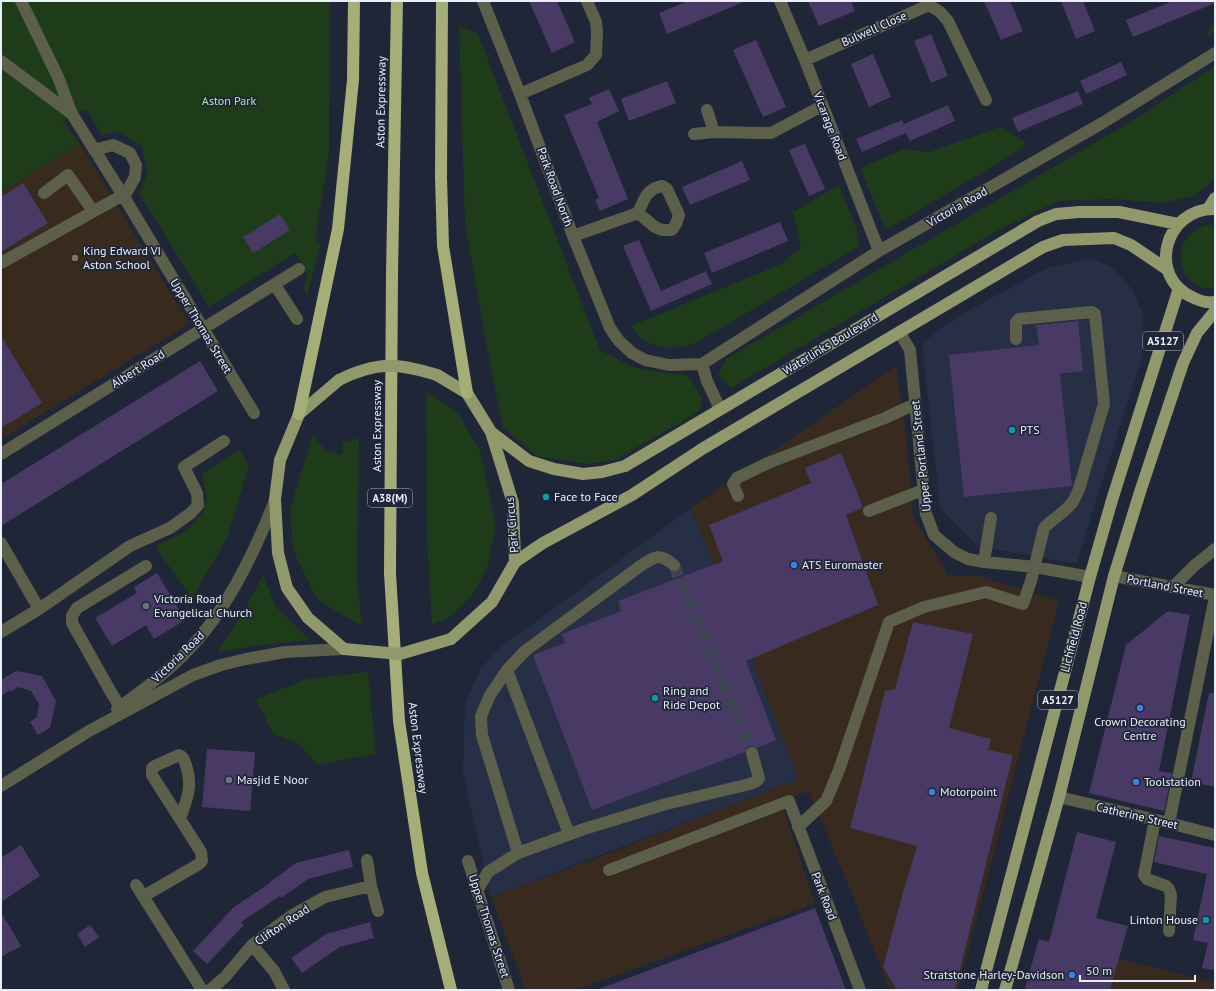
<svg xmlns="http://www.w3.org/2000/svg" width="1216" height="991" font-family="'PT Sans',sans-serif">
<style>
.commercial{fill:#392a1f}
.built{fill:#272f47}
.education{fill:#382b1e}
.green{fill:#1e3b1a}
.building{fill:#493965}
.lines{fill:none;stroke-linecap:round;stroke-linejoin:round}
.minor-tunnel{stroke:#3e4455;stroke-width:12;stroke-dasharray:12 6;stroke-linecap:butt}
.minor{stroke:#5c5f4a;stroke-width:12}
.major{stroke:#91986b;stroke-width:12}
.highway{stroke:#a6ae78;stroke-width:12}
.major-bridge{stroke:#91986b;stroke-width:12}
.education-dot{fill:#8d6e63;stroke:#1f2638;stroke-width:1.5}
.culture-dot{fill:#0f9aa8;stroke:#1f2638;stroke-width:1.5}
.shop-dot{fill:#3f7fe0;stroke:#1f2638;stroke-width:1.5}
.worship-dot{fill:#6b7280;stroke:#1f2638;stroke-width:1.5}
.labels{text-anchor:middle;stroke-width:3.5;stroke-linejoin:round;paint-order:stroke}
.shield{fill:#1f2638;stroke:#aeb3c1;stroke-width:1}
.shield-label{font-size:11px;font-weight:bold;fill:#ebeffc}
.street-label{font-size:12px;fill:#ebeffc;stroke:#1f2638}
.park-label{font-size:12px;fill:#ace4a4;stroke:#1f2638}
.poi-label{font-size:12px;fill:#ebeffc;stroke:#1f2638;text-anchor:start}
</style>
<rect width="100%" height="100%" fill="#1f2638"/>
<!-- commercial -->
<path class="commercial" d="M 896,366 L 906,432 L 913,516 L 948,575 L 979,576 L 1059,601 L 958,990 L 890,990 L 850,889 L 809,791 L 781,802 L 815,904 L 575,990 L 526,990 L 491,897 L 597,858 L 797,779 L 752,658 L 691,508 Z
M 1039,939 L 1215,983 L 1215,990 L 1024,990 Z"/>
<!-- built -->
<path class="built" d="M 1091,259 L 1110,266 L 1133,290 L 1143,316 L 1142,357 L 1076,564 L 978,546 L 940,508 L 922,343 L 962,314 L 1049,267 Z
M 691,508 L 752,658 L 798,779 L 491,897 L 463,773 L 465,703 L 480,671 L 493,653 Z"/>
<!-- education -->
<path class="education" d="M 80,144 L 189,324 L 1,439 L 1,192 Z"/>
<!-- green -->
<path class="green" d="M 1,1 L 330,1 L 329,153 L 315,240 L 320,246 L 307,295 L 304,288 L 308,275 L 295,253 L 209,307 L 139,193 L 147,174 L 142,147 L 121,132 L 102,135 L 86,109 L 63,121 L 80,144 L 1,192 Z
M 1215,18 L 1215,32 L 1207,36 Z
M 459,25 L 478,34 L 600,350 L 633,367 L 670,374 L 684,374 L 690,378 L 702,398 L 700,411 L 617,459 L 588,464 L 537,456 L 503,427 L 493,380 L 465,224 Z
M 1215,66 L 1215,180 L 1194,196 L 1164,203 L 1111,199 L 1058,201 L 997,231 L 731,388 L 718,375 L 726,359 L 1142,115 Z
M 1001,127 L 1026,142 L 1020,150 L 886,230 L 860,168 L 904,149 L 929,152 Z
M 839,185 L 856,227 L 860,246 L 694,344 C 678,349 659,350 644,340 C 639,337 635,330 631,326 L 783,263 L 801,247 L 793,212 Z
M 1207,225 L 1215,225 L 1215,289 C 1174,290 1167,237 1207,225 Z
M 426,391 L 458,413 L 480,451 L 496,526 L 487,569 L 471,596 L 449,618 L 432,624 L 427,537 Z
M 313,435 C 323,448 325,453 342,454 L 343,442 L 359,438 L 357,580 L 362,626 L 337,612 L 316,598 L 293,550 L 290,509 Z
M 239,449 L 249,466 L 227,538 L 192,599 L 155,546 L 185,532 L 202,513 L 207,499 L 202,474 Z
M 263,575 L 276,607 L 310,640 L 252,646 L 216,653 L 244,611 Z
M 368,672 L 376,754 L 317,765 L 298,743 L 273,734 L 256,699 L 307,679 Z"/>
<!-- building -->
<path class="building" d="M 529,1 L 557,1 L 575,42 L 552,53 Z
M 688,1 L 746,1 L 667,34 L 659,13 Z
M 808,1 L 851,1 L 855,11 L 819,26 Z
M 984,1 L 1010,1 L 1023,31 L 1001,40 Z
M 1061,1 L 1083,1 L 1095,31 L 1076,39 Z
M 1173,1 L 1215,1 L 1215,3 L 1133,37 L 1126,20 Z
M 931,34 L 948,76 L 931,83 L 914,41 Z
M 756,40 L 786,107 L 763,117 L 733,50 Z
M 873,54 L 891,97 L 869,107 L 851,64 Z
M 1121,62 L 1127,75 L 1086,94 L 1080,81 Z
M 667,81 L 676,103 L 629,121 L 621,99 Z
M 609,89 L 619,111 L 597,122 L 628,199 L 600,211 L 595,200 L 599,198 L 564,115 L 592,104 L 589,98 Z
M 1078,91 L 1083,104 L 1018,132 L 1012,118 Z
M 948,105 L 955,121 L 910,141 L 906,133 L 862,152 L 856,139 L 902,120 L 904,124 Z
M 805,144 L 825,189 L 809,196 L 789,150 Z
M 742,161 L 750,180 L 690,205 L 682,187 Z
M 23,183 L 48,223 L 1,252 L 1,197 Z
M 280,214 L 290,230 L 253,253 L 243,237 Z
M 780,222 L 788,241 L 712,273 L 704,253 Z
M 639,240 L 661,291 L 706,271 L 712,284 L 651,311 L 623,246 Z
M 1078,321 L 1083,371 L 1060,374 L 1072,486 L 964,497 L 949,355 L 1039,345 L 1036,325 Z
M 1,336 L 42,403 L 1,428 Z
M 200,361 L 218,391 L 1,526 L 1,484 Z
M 841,453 L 863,507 L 862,508 L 846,515 L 878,605 L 746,661 L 776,740 L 757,748 L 753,746 L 750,746 L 746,748 L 745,752 L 592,810 L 533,655 L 565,643 L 562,634 L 621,611 L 618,601 L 723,561 L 709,525 L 811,483 L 805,468 Z
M 157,573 L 185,620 L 154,639 L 146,625 L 112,646 L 95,618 L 137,593 L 134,587 Z
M 1168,611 L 1190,615 L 1159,771 L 1172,773 L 1164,811 L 1089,793 L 1126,645 Z
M 913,622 L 973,634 L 949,728 L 991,739 L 988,750 L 1013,755 L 955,990 L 897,990 L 883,967 L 902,896 L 917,846 L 850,828 L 885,691 L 895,689 Z
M 16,671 L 42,676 L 56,701 L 50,728 L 38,735 L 30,722 L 37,717 L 39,704 L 31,691 L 18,687 L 11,692 L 10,690 L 1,696 L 1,680 Z
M 1209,693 L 1215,693 L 1215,787 L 1191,782 Z
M 207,749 L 255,752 L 250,811 L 202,807 Z
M 1077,832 L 1116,842 L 1096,918 L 1128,926 L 1110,990 L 1032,990 L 1025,988 L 1039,939 L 1049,942 Z
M 1159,836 L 1215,848 L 1215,970 L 1202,968 L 1208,943 L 1193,940 L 1207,874 L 1154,862 Z
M 21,845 L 40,876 L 1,902 L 1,858 Z
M 349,850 L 353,867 L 308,879 L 281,898 L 280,896 L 241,922 L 244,925 L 207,964 L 193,951 L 234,907 L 270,883 L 270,882 L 296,863 Z
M 815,908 L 846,990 L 600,990 L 599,989 Z
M 1,912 L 21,946 L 1,957 Z
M 370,922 L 374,938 L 340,947 L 302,973 L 291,958 L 326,934 Z
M 90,925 L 99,937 L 85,947 L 77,934 Z"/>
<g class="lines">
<!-- minor-tunnel -->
<path class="minor-tunnel" d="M 674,565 L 752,753"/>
<!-- minor -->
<path class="minor" d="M 21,1 L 58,77 L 72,114 L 124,197 L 254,413
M 483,1 L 520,94 L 573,236 L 610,328 L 619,341 L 632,353 L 645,360 L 669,365 L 702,364 L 879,251 L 1104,122 L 1215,53
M 780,1 L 805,60 L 879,251
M 805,60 L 929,5 L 940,12 L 948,21 L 986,100
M 1,61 L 72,114
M 520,94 L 587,65 L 596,55 L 597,33 L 596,22 L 587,1
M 707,110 L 714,132
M 694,134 L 714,132 L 771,133 L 822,106
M 94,150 L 113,145 L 130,153 L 136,165 L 135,177 L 124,197
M 662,186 L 667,189 L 679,215 L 676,224 L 672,230 L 662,230 L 655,227 L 638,213 C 644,200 646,189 662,186 Z
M 44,193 L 68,175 L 93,211
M 573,236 L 638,213
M 1,263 L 123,195
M 275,285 L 297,319
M 900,333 L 910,350 L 926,514 L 934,535 L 954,552 L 968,559 L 984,562 L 1035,567 L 1090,577
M 702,364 L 707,381 L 720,409
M 1,454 L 299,269
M 738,496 L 733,484 L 737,478 L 768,463 L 885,418 L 915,404
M 869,511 L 923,490
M 1,543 L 39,609
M 984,562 L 991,518
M 1114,576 L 1215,595
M 1173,587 L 1194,566 L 1215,549
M 1,632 L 39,609 L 130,546 L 170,528 L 191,513 L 198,505 L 197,493 L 184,467 L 224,441
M 507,670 L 569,834
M 120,707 L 112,694 L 72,623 L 72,616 L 77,608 L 146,566
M 117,709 C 143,690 169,671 191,647 C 228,608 256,549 275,500
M 1,786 L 89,731 L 193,675 L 221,665 L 246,659 L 285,652 L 344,649
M 1059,797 L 1169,823 L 1215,835
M 1155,820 L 1144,875 L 1147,879 L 1166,886 L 1169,889 L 1171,895 L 1169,931
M 1169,823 L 1215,597
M 798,827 L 826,801 L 839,770 L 889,622 L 924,607 L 986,592 L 1023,604 L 1031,581 L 1044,528 C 1052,519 1064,513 1071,504 C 1075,499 1077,494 1079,489 L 1104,404 L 1095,314 L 1092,312 L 1019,319 L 1016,322 L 1016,339
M 518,853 L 482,735 L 481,716 L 490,695 L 507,670 L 525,651 L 639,567 C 654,557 659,552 674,565
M 367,860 L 371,886 L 378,911
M 468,861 L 509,990
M 609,870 L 789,801 L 860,990
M 136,885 L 202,990
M 477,891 L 488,872 L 518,853 L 584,829 L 666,804 L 750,784 L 757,781 L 759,778 L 752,753
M 144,896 L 199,864 L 202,861 L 201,852 L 152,775 L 152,768 L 155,766 L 179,755 C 184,757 184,760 186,765 C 193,788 187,798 180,819
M 252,945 L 274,971 L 284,990
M 210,990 L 225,977 L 252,945 L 291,916 L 325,897 L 371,886"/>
<!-- major -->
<path class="major" d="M 1208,209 L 1215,198
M 1215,209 C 1164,208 1146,278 1194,298 C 1200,301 1208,303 1215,302
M 437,375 L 467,393 L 491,432 L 513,503 L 515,562 L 492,602 L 451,639
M 339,380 L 299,414 L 280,460 L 275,499 L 278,553 L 287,588 L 308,618 L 344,649
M 491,432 L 529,461 L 554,469 L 583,474 L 602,472 L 625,466 L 1038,221 L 1056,214 L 1079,212 L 1119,212 L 1178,224
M 515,562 L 543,543 L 632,495 L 702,449 L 1043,247 L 1063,240 L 1114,238 L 1131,245 L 1168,270
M 981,990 L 1090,577 L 1112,500 L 1179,288
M 1005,990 L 1059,797 L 1114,576 L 1140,492 L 1183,363 L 1197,333 L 1215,311"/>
<!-- highway -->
<path class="highway" d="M 397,1 L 392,274 L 390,573 L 399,721 L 422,873 L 451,990
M 442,1 L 441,177 L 443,246 L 467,393
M 299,414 L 338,229 L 353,80 L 354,1"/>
<!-- major-bridge -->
<path class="major-bridge" d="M 339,380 C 377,361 397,363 437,375
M 344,649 L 400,654 L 451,639"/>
</g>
<!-- markers -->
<circle class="education-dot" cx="75" cy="258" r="4"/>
<g class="culture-dot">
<circle cx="1012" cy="430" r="4"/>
<circle cx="546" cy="497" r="4"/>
<circle cx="655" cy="698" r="4"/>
<circle cx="1206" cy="920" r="4"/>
</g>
<g class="shop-dot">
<circle cx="794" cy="565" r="4"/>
<circle cx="1140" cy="708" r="4"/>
<circle cx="1136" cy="782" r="4"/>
<circle cx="932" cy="792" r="4"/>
<circle cx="1072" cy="975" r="4"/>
</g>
<g class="worship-dot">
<circle cx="146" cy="606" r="4"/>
<circle cx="229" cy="780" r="4"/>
</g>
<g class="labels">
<!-- shield labels -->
<g class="shield">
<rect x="1143" y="332" width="40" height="18" rx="3"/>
<rect x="368" y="489" width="44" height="18" rx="3"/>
<rect x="1038" y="691" width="40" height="18" rx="3"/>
</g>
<g class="shield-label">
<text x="1163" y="345">A5127</text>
<text x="390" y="502">A38(M)</text>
<text x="1058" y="704">A5127</text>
</g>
<!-- street labels -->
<g class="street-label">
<text transform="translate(874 29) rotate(-24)" y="4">Bulwell Close</text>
<text transform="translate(381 102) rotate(-89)" y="4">Aston Expressway</text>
<text transform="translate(830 126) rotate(69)" y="4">Vicarage Road</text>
<text transform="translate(555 187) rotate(70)" y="4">Park Road North</text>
<text transform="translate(957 207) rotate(-30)" y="4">Victoria Road</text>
<text transform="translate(201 326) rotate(59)" y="4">Upper Thomas Street</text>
<text transform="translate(830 344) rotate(-31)" y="4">Waterlinks Boulevard</text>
<text transform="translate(138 369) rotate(-32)" y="4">Albert Road</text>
<text transform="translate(377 426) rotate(-90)" y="4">Aston Expressway</text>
<text transform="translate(921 456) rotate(-96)" y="4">Upper Portland Street</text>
<text transform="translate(512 525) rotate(-95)" y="4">Park Circus</text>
<text transform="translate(1165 586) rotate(11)" y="4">Portland Street</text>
<text transform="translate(1074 637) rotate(-75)" y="4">Lichfield Road</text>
<text transform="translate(178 657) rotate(-44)" y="4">Victoria Road</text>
<text transform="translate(418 748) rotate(83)" y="4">Aston Expressway</text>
<text transform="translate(1137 816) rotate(13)" y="4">Catherine Street</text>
<text transform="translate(824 896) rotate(69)" y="4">Park Road</text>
<text transform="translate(282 925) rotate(-34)" y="4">Clifton Road</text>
<text transform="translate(489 926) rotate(72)" y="4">Upper Thomas Street</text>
</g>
<!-- park labels -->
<g class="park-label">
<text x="229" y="105">Aston Park</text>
</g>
<!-- poi labels -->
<g class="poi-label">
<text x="83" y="255">King Edward VI<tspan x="83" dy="14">Aston School</tspan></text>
<text x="1020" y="434">PTS</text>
<text x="554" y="501">Face to Face</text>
<text x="802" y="569">ATS Euromaster</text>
<text x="154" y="603">Victoria Road<tspan x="154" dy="14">Evangelical Church</tspan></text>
<text x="663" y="695">Ring and<tspan x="663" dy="14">Ride Depot</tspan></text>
<text x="1140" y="726" text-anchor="middle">Crown Decorating<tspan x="1140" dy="14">Centre</tspan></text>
<text x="237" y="784">Masjid E Noor</text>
<text x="1144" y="786">Toolstation</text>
<text x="940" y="796">Motorpoint</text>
<text x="1198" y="924" text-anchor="end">Linton House</text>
<text x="1064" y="979" text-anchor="end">Stratstone Harley-Davidson</text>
</g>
</g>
<!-- border -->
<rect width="1216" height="991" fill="none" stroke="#ebeffc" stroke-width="4"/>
<!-- scale -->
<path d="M1080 975v6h115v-6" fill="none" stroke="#ebeffc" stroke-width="2"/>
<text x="1086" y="975" font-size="12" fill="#ebeffc" stroke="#1f2638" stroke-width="3" paint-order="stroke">50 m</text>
</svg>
